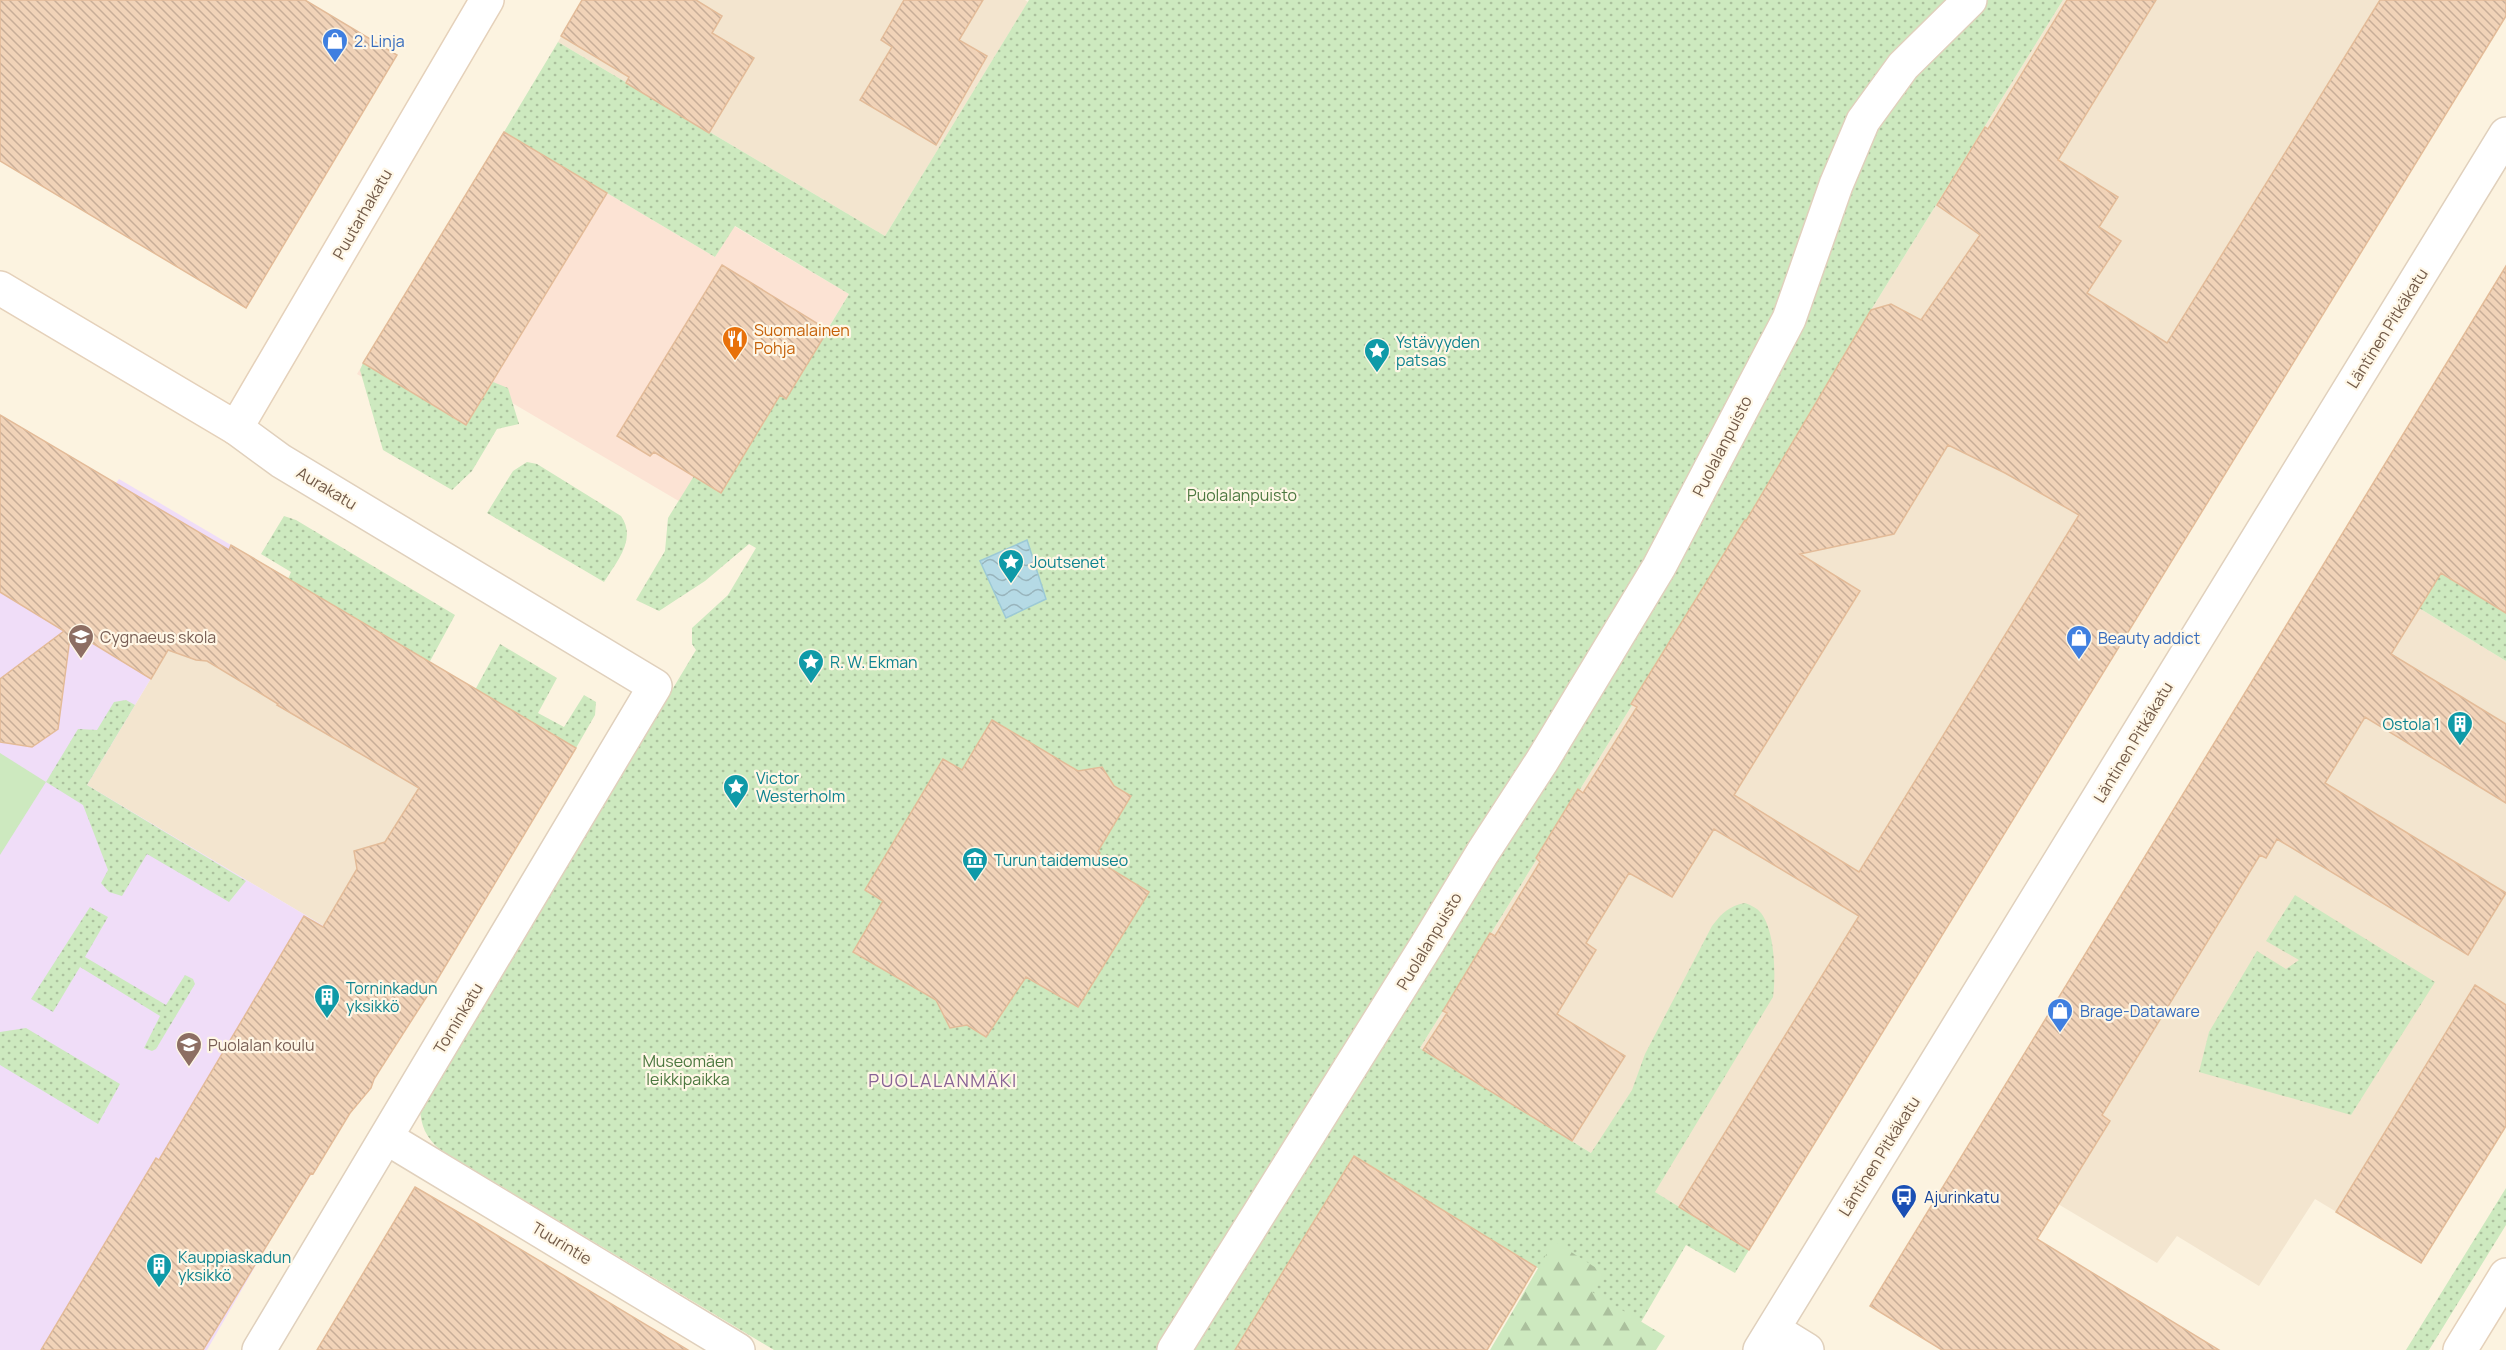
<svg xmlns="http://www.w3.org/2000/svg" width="2506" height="1350" font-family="Manrope,sans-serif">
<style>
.residential{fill:#f3e5cf}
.commercial{fill:#fce3d4}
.education{fill:#f0ddf8}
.green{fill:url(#green-dots)}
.forest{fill:url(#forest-firs)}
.pitch{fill:#cde9bf}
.water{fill:url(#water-waves);stroke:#9cc9d6;stroke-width:1.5}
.building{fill:url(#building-back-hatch);stroke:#e3bb98;stroke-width:1.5;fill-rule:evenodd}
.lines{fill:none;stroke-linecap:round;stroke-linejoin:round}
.street-casing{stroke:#e0d0bc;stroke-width:36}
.secondary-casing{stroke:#e5d1ba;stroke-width:36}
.street{stroke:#fff;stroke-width:33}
.secondary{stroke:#fff;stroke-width:33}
.labels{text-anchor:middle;stroke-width:4.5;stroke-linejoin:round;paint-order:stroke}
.shop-label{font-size:16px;fill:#366cbe;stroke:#fff7e6;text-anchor:start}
.street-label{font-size:16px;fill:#725a48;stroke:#fff7e6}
.food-label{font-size:16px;fill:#c56008;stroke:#fff7e6;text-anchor:start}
.culture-label{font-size:16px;fill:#0d838f;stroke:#fff7e6;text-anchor:start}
.park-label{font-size:16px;fill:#4c7840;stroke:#fff7e6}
.education-label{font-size:16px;fill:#785e54;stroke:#fff7e6;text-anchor:start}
.transit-label{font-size:16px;fill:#164399;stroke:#fff7e6;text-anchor:start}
.neighbourhood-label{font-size:18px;letter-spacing:1.5px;fill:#886396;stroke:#fff7e6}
</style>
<defs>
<pattern id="green-dots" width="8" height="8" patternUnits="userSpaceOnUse" patternTransform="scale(1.5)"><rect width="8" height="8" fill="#cde9bf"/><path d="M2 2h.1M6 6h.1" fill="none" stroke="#abc09d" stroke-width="1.8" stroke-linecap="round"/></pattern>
<pattern id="forest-firs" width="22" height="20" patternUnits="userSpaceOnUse" patternTransform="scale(1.5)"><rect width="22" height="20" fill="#cde9bf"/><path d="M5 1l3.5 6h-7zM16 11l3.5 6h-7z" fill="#abc09d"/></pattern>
<pattern id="water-waves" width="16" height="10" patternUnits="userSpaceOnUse" patternTransform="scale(1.5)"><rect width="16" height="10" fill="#b5dae5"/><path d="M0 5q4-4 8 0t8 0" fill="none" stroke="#98b4bc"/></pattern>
<pattern id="building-back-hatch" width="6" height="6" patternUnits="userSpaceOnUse" patternTransform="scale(1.5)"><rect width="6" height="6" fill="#f1d3b8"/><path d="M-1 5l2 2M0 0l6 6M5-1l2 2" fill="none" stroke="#c8ae98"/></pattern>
</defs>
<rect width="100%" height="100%" fill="#fcf3e0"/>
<!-- residential -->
<path class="residential" d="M 582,0 L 1025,0 L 1028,2 L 885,236 L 558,42 Z
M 2063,0 L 2506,0 L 2212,493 L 1749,1250 L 1420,1048 L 1767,487 L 1871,310 Z
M 231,545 L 576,748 L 431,990 L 87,785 Z
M 2419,608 L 2506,661 L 2506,1126 L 2421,1263 L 2315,1199 L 2259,1286 L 2177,1236 L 2157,1263 L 1966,1149 L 2177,804 Z"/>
<!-- commercial -->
<path class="commercial" d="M 504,132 L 715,257 L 734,226 L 849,294 L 711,520 L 490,390 L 463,434 L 357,374 Z"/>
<!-- education -->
<path class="education" d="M 0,415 L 116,483 L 119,479 L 231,545 L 87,785 L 431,990 L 391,1053 L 387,1050 L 371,1088 L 350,1113 L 278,1227 L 207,1350 L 0,1350 Z"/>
<!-- green -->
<path class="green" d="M 1029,0 L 2063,0 L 1871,310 L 1767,487 L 1420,1048 L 1591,1153 L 1632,1090 L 1645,1054 L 1712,926 C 1722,913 1729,906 1745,903 C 1751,905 1757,908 1761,913 C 1775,931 1776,975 1773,997 L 1655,1192 L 1749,1250 L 1735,1273 L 1686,1245 L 1637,1329 L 1355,1156 L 1235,1350 L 774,1350 L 439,1149 C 426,1137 421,1126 420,1109 L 696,650 L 692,644 L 692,628 L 728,595 L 756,548 L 749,544 L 705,581 L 659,611 L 636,600 L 665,551 L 668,518 L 694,476 L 721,492 L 780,395 L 786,398 L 849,294 L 735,226 L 715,257 L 504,132 L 558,42 L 885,236 Z
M 363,363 L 466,425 L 493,382 L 508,388 L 519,424 L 497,429 L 472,471 L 452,490 L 383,450 L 360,370 Z
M 527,462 L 537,464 L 621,516 C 637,539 617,561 604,582 L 487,513 L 513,471 Z
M 284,516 L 296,520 L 455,615 L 429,663 L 288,579 L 291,572 L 261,554 Z
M 2352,520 L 2506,613 L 2506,661 L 2419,608 Z
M 500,644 L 557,678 L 538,713 L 564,727 L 584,695 L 596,702 L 595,715 L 576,748 L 475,690 Z
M 126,700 L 135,705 L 87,785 L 246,881 L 229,902 L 147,854 L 122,896 L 109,892 L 101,883 L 108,870 L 83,805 L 46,782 L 78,729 L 97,730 L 114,702 Z
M 2295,895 L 2435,982 L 2351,1115 L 2199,1072 L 2209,1032 L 2257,951 L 2286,969 L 2299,960 L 2266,941 Z
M 90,907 L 108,917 L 85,957 L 166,1005 L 185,975 L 193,979 L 195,984 L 156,1049 L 152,1051 L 144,1048 L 160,1016 L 80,967 L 53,1012 L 31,999 Z
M 26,1028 L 120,1084 L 98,1124 L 0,1065 L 0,1032 Z
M 2506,1188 L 2506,1225 L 2429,1350 L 2406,1350 Z"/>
<!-- forest -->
<path class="forest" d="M 1554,1241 L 1604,1273 L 1592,1292 L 1665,1336 L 1656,1350 L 1490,1350 Z"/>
<!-- pitch -->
<path class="pitch" d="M 0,753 L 46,782 L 0,855 Z"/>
<!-- water -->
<path class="water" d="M 1027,540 L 1046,599 L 1006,618 L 980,561 Z"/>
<!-- building -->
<path class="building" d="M 0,0 L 305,0 L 397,55 L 246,308 L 0,161 Z
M 582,0 L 696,0 L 722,16 L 712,33 L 754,58 L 709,133 L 626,83 L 629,77 L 561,36 Z
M 904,0 L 983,0 L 959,40 L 987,56 L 936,145 L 860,100 L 892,47 L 881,40 Z
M 2067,0 L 2156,0 L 2058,160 L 2118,197 L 2099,227 L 2121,241 L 2087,293 L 2167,343 L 2380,0 L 2506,0 L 2506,16 L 1749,1250 L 1679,1207 L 1859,916 L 1714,829 L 1672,897 L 1629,873 L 1586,943 L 1596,950 L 1557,1014 L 1625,1056 L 1572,1141 L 1423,1050 L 1447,1013 L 1443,1011 L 1490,933 L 1495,936 L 1540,862 L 1536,858 L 1578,789 L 1583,793 L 1637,707 L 1631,704 L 1745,520 L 1746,521 L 1871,310 L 1891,304 L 1921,320 L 1980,235 L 1937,205 L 1985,127 L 1988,129 ZM 1948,445 L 2005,473 L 2079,515 L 1859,872 L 1734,795 L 1860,591 L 1800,554 L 1894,534 Z
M 504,132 L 607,193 L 466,425 L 363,363 Z
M 722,265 L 828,330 L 786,399 L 780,395 L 721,493 L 654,452 L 650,456 L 617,436 Z
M 2506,266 L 2506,613 L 2441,573 L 2391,654 L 2506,724 L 2506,803 L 2365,717 L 2325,783 L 2506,893 L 2468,955 L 2277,839 L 2266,858 L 2260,855 L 2102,1115 L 2110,1121 L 2037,1239 L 2219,1350 L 1942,1350 L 1870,1306 Z
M 0,415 L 229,550 L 231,545 L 576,748 L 431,990 L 374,1079 L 371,1088 L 350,1113 L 313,1174 L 311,1173 L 203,1350 L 41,1350 L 156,1158 L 159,1160 L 304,916 L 323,927 L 357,869 L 354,851 L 385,842 L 419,788 L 277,705 L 278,704 L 207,661 L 196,660 L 168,650 L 151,679 L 71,630 L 58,729 L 32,747 L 0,742 L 0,679 L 64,631 L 0,592 Z
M 992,720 L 1078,771 L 1102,767 L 1114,786 L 1131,796 L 1098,851 L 1100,853 L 1096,860 L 1149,892 L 1078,1007 L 1026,977 L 986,1037 L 967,1025 L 950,1028 L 936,1000 L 853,952 L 883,901 L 865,890 L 943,759 L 962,770 Z
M 2475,985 L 2506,1005 L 2506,1126 L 2421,1263 L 2336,1212 Z
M 1354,1156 L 1536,1267 L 1487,1350 L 1235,1350 Z
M 415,1187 L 475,1222 L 688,1350 L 317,1350 Z"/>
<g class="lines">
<defs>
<path id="street" d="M 236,428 L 281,461 L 655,686 L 259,1350
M 387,1138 L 738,1350
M 1773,1329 L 1807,1350
M 1174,1350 L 1426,946 L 1483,852 L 1542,761 L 1659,567 L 1789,319 L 1836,185 L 1863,121 L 1903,66 L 1970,0
M 1760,1350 L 2506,134"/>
<path id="secondary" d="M 0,288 L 236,428 L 487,0
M 2460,1350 L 2506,1275"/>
</defs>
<!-- street casing -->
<use href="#street" class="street-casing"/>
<!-- secondary casing -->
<use href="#secondary" class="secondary-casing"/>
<!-- street -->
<use href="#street" class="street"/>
<!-- secondary -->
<use href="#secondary" class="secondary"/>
</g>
<!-- icons -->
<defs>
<symbol id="shop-pin" viewBox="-11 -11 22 30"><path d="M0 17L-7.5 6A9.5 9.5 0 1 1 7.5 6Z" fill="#3f7fe0" stroke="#fff7e6"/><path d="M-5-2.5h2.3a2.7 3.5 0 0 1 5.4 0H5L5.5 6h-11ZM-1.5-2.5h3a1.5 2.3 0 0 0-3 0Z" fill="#fff"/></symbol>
<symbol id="restaurant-pin" viewBox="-11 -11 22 30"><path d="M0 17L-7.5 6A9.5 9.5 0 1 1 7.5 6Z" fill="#e8710a" stroke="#fff7e6"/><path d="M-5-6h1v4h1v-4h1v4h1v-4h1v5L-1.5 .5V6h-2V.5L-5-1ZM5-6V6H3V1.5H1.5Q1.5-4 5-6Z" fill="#fff"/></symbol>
<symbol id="sight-pin" viewBox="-11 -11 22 30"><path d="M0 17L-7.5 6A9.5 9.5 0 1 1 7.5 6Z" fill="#0f9aa8" stroke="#fff7e6"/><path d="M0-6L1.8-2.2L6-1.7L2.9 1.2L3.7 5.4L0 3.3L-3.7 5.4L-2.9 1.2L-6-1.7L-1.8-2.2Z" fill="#fff"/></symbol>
<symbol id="school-pin" viewBox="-11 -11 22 30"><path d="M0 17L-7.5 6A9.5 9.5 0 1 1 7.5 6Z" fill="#8d6e63" stroke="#fff7e6"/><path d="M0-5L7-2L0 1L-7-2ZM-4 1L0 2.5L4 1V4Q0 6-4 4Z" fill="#fff"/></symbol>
<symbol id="building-pin" viewBox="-11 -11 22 30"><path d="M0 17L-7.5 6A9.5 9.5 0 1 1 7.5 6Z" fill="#0f9aa8" stroke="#fff7e6"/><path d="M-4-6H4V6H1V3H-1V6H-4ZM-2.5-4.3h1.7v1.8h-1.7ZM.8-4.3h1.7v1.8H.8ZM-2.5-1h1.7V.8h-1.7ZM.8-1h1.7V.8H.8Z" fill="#fff"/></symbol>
<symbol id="museum-pin" viewBox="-11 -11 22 30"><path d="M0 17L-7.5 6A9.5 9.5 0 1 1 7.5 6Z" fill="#0f9aa8" stroke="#fff7e6"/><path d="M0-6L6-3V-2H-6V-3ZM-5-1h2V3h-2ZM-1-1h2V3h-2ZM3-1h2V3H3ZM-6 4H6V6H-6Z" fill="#fff"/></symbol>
<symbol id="bus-pin" viewBox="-11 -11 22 30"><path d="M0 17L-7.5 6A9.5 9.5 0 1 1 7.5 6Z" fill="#1a4fb4" stroke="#fff7e6"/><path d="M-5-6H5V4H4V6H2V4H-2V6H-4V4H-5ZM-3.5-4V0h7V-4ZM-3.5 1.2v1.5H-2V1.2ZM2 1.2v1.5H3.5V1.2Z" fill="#fff"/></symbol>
</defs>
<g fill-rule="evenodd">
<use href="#shop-pin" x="320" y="26" width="30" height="40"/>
<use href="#restaurant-pin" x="720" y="324" width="30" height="40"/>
<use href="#sight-pin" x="1362" y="336" width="30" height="40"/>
<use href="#sight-pin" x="996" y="547" width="30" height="40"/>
<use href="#school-pin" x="66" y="622" width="30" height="40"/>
<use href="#shop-pin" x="2064" y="623" width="30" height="40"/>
<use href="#sight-pin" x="796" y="647" width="30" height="40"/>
<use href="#building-pin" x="2445" y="709" width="30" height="40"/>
<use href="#sight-pin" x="721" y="772" width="30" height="40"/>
<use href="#museum-pin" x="960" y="845" width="30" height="40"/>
<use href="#building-pin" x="312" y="982" width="30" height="40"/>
<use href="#shop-pin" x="2045" y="996" width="30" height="40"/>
<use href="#school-pin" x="174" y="1030" width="30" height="40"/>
<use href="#bus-pin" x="1889" y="1182" width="30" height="40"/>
<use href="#building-pin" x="144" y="1251" width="30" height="40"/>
</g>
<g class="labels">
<!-- shop labels -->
<g class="shop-label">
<text x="354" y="47">2. Linja</text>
<text x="2098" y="644">Beauty addict</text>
<text x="2080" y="1017">Brage-Dataware</text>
</g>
<!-- street labels -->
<g class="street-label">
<text transform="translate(362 214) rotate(-60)" y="6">Puutarhakatu</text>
<text transform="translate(2387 328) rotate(-58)" y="6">Läntinen Pitkäkatu</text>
<text transform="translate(1722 446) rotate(-63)" y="6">Puolalanpuisto</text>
<text transform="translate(327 488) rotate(31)" y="6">Aurakatu</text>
<text transform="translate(2133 742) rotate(-59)" y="6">Läntinen Pitkäkatu</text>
<text transform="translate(1429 941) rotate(-59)" y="6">Puolalanpuisto</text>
<text transform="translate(458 1018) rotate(-59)" y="6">Torninkatu</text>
<text transform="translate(1879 1156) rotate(-58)" y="6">Läntinen Pitkäkatu</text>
<text transform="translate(562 1243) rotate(31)" y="6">Tuurintie</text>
</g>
<!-- food labels -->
<g class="food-label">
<text x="754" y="336">Suomalainen<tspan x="754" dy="18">Pohja</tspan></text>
</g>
<!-- culture labels -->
<g class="culture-label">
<text x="1396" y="348">Ystävyyden<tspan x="1396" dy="18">patsas</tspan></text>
<text x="1030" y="568">Joutsenet</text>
<text x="830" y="668">R. W. Ekman</text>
<text x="2440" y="730" text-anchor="end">Ostola 1</text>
<text x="756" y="784">Victor<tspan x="756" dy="18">Westerholm</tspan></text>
<text x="994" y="866">Turun taidemuseo</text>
<text x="346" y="994">Torninkadun<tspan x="346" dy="18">yksikkö</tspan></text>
<text x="178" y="1263">Kauppiaskadun<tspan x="178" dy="18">yksikkö</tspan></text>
</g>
<!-- park labels -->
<g class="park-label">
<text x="1242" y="501">Puolalanpuisto</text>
<text x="688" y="1067">Museomäen<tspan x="688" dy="18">leikkipaikka</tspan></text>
</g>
<!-- education labels -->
<g class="education-label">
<text x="100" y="643">Cygnaeus skola</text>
<text x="208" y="1051">Puolalan koulu</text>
</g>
<!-- transit labels -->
<g class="transit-label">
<text x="1924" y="1203">Ajurinkatu</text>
</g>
<!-- neighbourhood labels -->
<g class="neighbourhood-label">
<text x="943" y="1087">PUOLALANMÄKI</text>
</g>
</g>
</svg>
